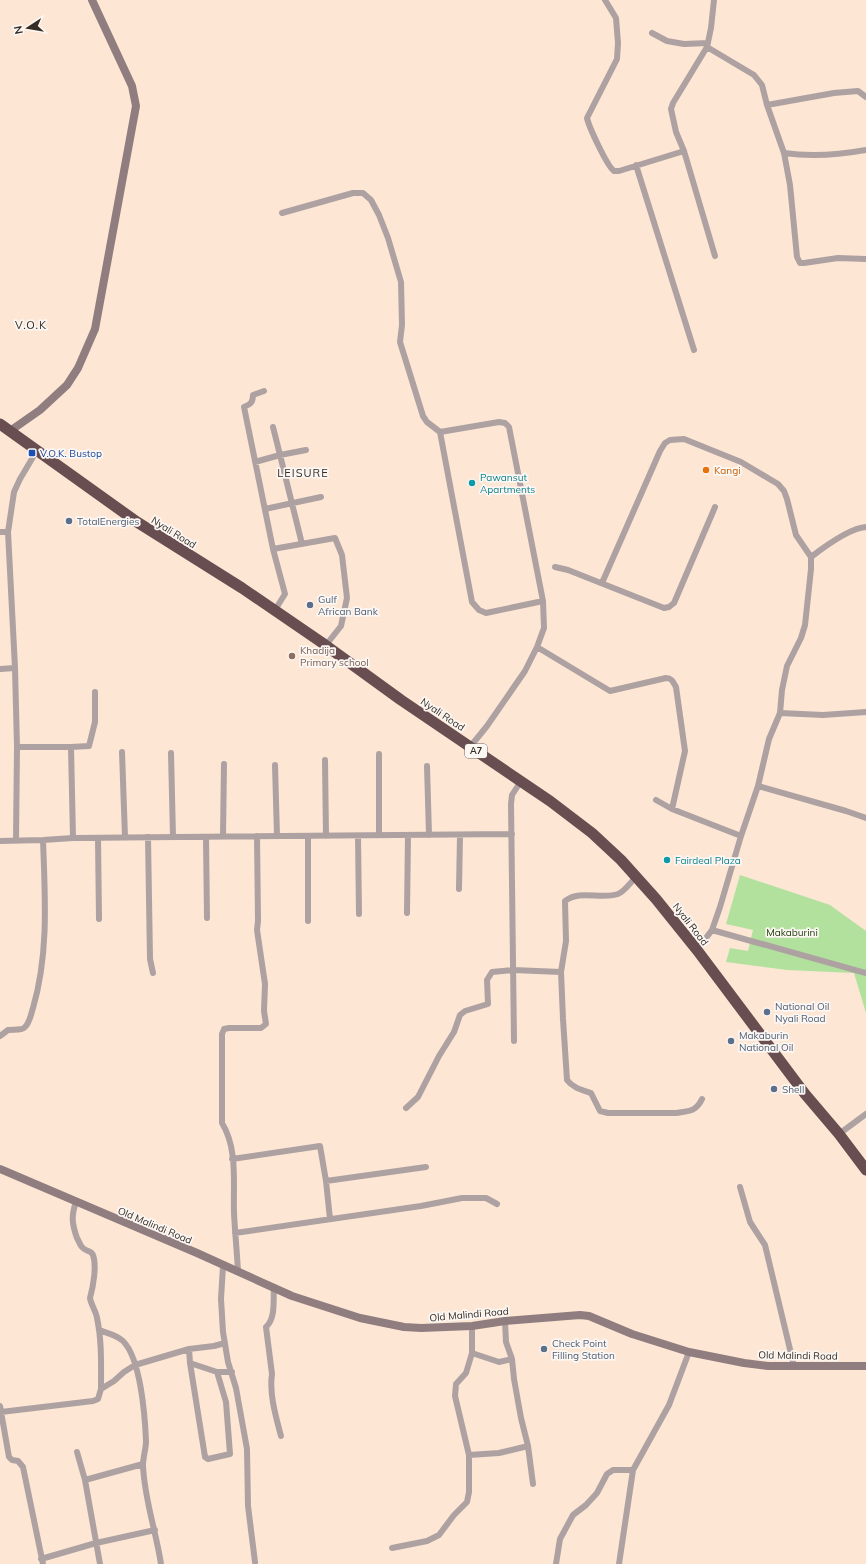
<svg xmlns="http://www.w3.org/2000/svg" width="866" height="1564" font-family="Mulish,sans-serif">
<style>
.green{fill:#b2e19e}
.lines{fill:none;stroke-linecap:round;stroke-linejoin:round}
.street{stroke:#aea1a2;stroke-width:6}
.secondary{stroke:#907d7f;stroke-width:8}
.highway{stroke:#684e51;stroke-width:11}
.transit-dot{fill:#1a4fb4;stroke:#fcf7f3;stroke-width:1.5}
.food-dot{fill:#e8710a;stroke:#fcf7f3;stroke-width:1.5}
.culture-dot{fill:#0f9aa8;stroke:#fcf7f3;stroke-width:1.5}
.service-dot{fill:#5c6f8a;stroke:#fcf7f3;stroke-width:1.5}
.education-dot{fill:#8d6e63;stroke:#fcf7f3;stroke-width:1.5}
.labels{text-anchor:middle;stroke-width:3.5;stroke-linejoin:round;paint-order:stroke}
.shield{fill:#fcf7f3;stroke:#706963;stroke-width:1}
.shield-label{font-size:9px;font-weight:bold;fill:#342c25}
.transit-label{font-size:10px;fill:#164399;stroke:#fcf7f3;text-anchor:start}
.food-label{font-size:10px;fill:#c56008;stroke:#fcf7f3;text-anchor:start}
.culture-label{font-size:10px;fill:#0d838f;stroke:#fcf7f3;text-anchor:start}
.service-label{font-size:10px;fill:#4e5e75;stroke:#fcf7f3;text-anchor:start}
.street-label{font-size:10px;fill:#342c25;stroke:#fcf7f3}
.education-label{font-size:10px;fill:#785e54;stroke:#fcf7f3;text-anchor:start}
.park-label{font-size:10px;fill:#193907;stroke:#fcf7f3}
.neighbourhood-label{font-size:11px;letter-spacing:1px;fill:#342c25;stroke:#fcf7f3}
</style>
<rect width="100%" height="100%" fill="#fde6d4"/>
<!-- green -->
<path class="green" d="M 740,875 L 830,905 L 866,931 L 866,1013 L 854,973 L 787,970 L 726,962 L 730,948 L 748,951 L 753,930 L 726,924 Z"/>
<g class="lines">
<!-- street -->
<path class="street" d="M 605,0 L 616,18 L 618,43 L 617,59 L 587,118 C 589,127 607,166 614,171 L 619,171 L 684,151
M 714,0 L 711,28 L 707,47 L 673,103 L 671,109 L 676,132 L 684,151 L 715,256
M 652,33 L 667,41 L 684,44 L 708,43
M 707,47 L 754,75 L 762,85 L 767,105 L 784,153 C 812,157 838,155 866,150
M 767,105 L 834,93 L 858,91 L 866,97
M 784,153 L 790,185 L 797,257 L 800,263 L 804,263 L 838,258 L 866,259
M 636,165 L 694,350
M 282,213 L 353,193 L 363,193 L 371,200 L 379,215 L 388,238 L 401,282 L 402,325 L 400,342 L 423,416 L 427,422 L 440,432 L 472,602 L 479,610 L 486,613 L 543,601
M 264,391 L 253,395 C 253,402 251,404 244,407 L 273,549
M 440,432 L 499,422 L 505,423 L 509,427 L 543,601 L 544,628 L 537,647 L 525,671 L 487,726 L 470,747
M 255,462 L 280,455 L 273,427
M 265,509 L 321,497
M 0,532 L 8,532
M 302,544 L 280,455 L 306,450
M 811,557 C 824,547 849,528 866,527
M 555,567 L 568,570 L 664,608 L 669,607 L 674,603 L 715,507
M 602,583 L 660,451 L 665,443 L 670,440 L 684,439 L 741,462 L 778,484 L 784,491 L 787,499 L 796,535 L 811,557 L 811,569 L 805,625 L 801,638 L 787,666 L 782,690 L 780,713 L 769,739 L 758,786
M 275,610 L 285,594 L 273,549 L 335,538 L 342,555 L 347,598 L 341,626 L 326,645
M 537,647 L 610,691 L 666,678 C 672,678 673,682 676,687 L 685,751 L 672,809
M 0,669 L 15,668
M 780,713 L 823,715 L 866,712
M 17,747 L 71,747 L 89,746 L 95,722 L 95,692
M 71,747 L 73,838
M 122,752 L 125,837
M 171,753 L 173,837
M 379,754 L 379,835
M 325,760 L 326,836
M 275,765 L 277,836
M 427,766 L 429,835
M 656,800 L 672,809 L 741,836
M 223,836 L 224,764
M 308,836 L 308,921
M 358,836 L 359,914
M 148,837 L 150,959 L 153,973
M 206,837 L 207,918
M 98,838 L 99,919
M 16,840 L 17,747 L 15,668 L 8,532 L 14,492 L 20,479 L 36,452
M 0,841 L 43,840 L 73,838 L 512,834
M 636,877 C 631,882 624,892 618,894 C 601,900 580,889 565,901 L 566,941 L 561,972 L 563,1019 L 567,1080 C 573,1088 582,1090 591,1093 L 600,1111 L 608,1113 L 676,1113 C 688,1111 696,1112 702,1099
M 459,889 L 460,835
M 407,913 L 408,835
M 712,930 L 866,973
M 697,950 L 712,930 L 720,907 L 741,836 L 758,786 L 846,811 L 866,818
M 0,1036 L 8,1030 C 13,1029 22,1031 25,1027 C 30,1022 31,1014 33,1008 C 49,954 45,896 43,840
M 514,1041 L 511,804 L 512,795 L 521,781
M 406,1108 L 418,1097 L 439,1056 L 454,1032 L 460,1015 L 465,1011 L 488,1004 L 487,980 L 492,972 L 513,970 L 561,972
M 839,1134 L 866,1114
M 232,1159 L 320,1146 L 326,1181 L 330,1219
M 326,1181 L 426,1167
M 740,1187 L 750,1222 L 765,1245 L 794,1366
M 76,1202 C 71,1216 72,1224 77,1238 C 79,1241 80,1246 83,1248 C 86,1251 92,1251 93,1255 C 97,1266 93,1287 90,1298 C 91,1305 96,1311 97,1318 C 102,1341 101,1366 101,1389
M 235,1233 L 421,1206 L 462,1198 L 486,1198 L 497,1204
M 223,1266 L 221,1299 L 223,1332 L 228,1362 L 236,1388 L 247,1449 L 248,1506 L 255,1562
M 238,1272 C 237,1252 235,1233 234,1213 C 233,1183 238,1149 222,1123 L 222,1034 L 224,1029 L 229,1028 L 261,1028 L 266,1024 L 264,1011 L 265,984 L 257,930 L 258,921 L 257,836
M 274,1287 C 273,1300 276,1318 266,1327 L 272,1374 C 269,1394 276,1417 281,1436
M 505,1321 L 506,1342 L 512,1359 L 514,1379 L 521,1418 L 528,1446 L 533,1484
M 472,1326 L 472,1353 L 466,1373 L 456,1384 L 455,1396 L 469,1455 L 499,1453 L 528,1446
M 99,1330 C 107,1333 117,1335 123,1341 C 141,1359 145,1417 146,1441 C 146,1449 143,1457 143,1465 C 144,1498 156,1531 161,1564
M 189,1349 L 190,1363 L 217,1372 L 232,1372
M 472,1353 L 499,1362 L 512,1359
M 190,1363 L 205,1457 L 208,1459 L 230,1454 L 226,1402 L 217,1372
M 0,1406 L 9,1457 L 12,1460 L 18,1461 L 23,1467 L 43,1564
M 1,1412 L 93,1401 L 98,1399 L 101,1389 L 114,1381 L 124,1372 L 135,1365 L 189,1349 L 214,1346 L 225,1343
M 77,1452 L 85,1480 L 100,1564
M 85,1480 L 143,1464
M 392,1548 L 427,1541 L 439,1535 L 454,1515 L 467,1502 L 469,1492 L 469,1455
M 41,1559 L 96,1543 L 155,1530
M 556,1564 L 560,1539 L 573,1515 L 586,1505 L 597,1493 L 607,1474 L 613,1470 L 633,1470
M 619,1564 L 633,1470 L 669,1405 L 689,1352"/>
<!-- secondary -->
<path class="secondary" d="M 10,431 L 40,410 L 67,385 L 78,368 L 95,329 L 136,106 L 132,86 L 92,0
M 0,1169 L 197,1253 L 292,1296 L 360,1318 L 404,1327 L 421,1328 L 472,1326 L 505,1321 L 580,1315 L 589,1316 L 632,1334 L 689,1352 L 744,1363 L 768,1366 L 866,1366"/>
<!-- highway -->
<path class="highway" d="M 0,424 L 137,522 L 242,588 L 321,642 L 401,700 L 550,801 L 592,833 L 621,860 L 656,899 L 697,950 L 805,1094 L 839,1134 L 866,1170"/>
</g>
<!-- markers -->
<rect class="transit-dot" x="28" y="449" width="8" height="8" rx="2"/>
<circle class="food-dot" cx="706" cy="470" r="4"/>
<g class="culture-dot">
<circle cx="472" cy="483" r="4"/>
<circle cx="667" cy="860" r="4"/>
</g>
<g class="service-dot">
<circle cx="69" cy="521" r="4"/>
<circle cx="310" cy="605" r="4"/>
<circle cx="767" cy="1012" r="4"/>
<circle cx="731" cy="1041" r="4"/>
<circle cx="774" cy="1089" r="4"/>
<circle cx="544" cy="1349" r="4"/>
</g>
<circle class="education-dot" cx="292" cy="656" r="4"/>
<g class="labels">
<!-- shield labels -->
<rect class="shield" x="465" y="744" width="22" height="14" rx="3"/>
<g class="shield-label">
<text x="476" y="754">A7</text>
</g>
<!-- transit labels -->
<g class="transit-label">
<text x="40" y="457">V.O.K. Bustop</text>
</g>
<!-- food labels -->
<g class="food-label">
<text x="714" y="474">Kangi</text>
</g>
<!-- culture labels -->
<g class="culture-label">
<text x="480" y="481">Pawansut<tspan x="480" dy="12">Apartments</tspan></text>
<text x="675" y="864">Fairdeal Plaza</text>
</g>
<!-- service labels -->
<g class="service-label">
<text x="77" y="525">TotalEnergies</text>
<text x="318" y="603">Gulf<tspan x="318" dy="12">African Bank</tspan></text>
<text x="775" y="1010">National Oil<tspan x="775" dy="12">Nyali Road</tspan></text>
<text x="739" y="1039">Makaburin<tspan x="739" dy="12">National Oil</tspan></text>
<text x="782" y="1093">Shell</text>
<text x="552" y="1347">Check Point<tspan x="552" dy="12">Filling Station</tspan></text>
</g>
<!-- street labels -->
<g class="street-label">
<text transform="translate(174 532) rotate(32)" y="4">Nyali Road</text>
<text transform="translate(443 714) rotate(34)" y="4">Nyali Road</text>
<text transform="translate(691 924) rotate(52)" y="4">Nyali Road</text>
<text transform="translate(155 1225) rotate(23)" y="4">Old Malindi Road</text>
<text transform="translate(469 1314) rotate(-5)" y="4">Old Malindi Road</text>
<text transform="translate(798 1355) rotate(1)" y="4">Old Malindi Road</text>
</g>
<!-- education labels -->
<g class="education-label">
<text x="300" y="654">Khadija<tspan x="300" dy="12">Primary school</tspan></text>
</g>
<!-- park labels -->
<g class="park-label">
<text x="792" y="936">Makaburini</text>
</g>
<!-- neighbourhood labels -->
<g class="neighbourhood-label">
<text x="31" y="329">V.O.K</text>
<text x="303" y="477">LEISURE</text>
</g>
</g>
<!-- north arrow -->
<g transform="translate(28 28) rotate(258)" stroke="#fcf7f3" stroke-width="3" paint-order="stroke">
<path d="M0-3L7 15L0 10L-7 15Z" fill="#342c25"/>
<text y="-6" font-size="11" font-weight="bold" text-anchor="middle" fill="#342c25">N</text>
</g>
</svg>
